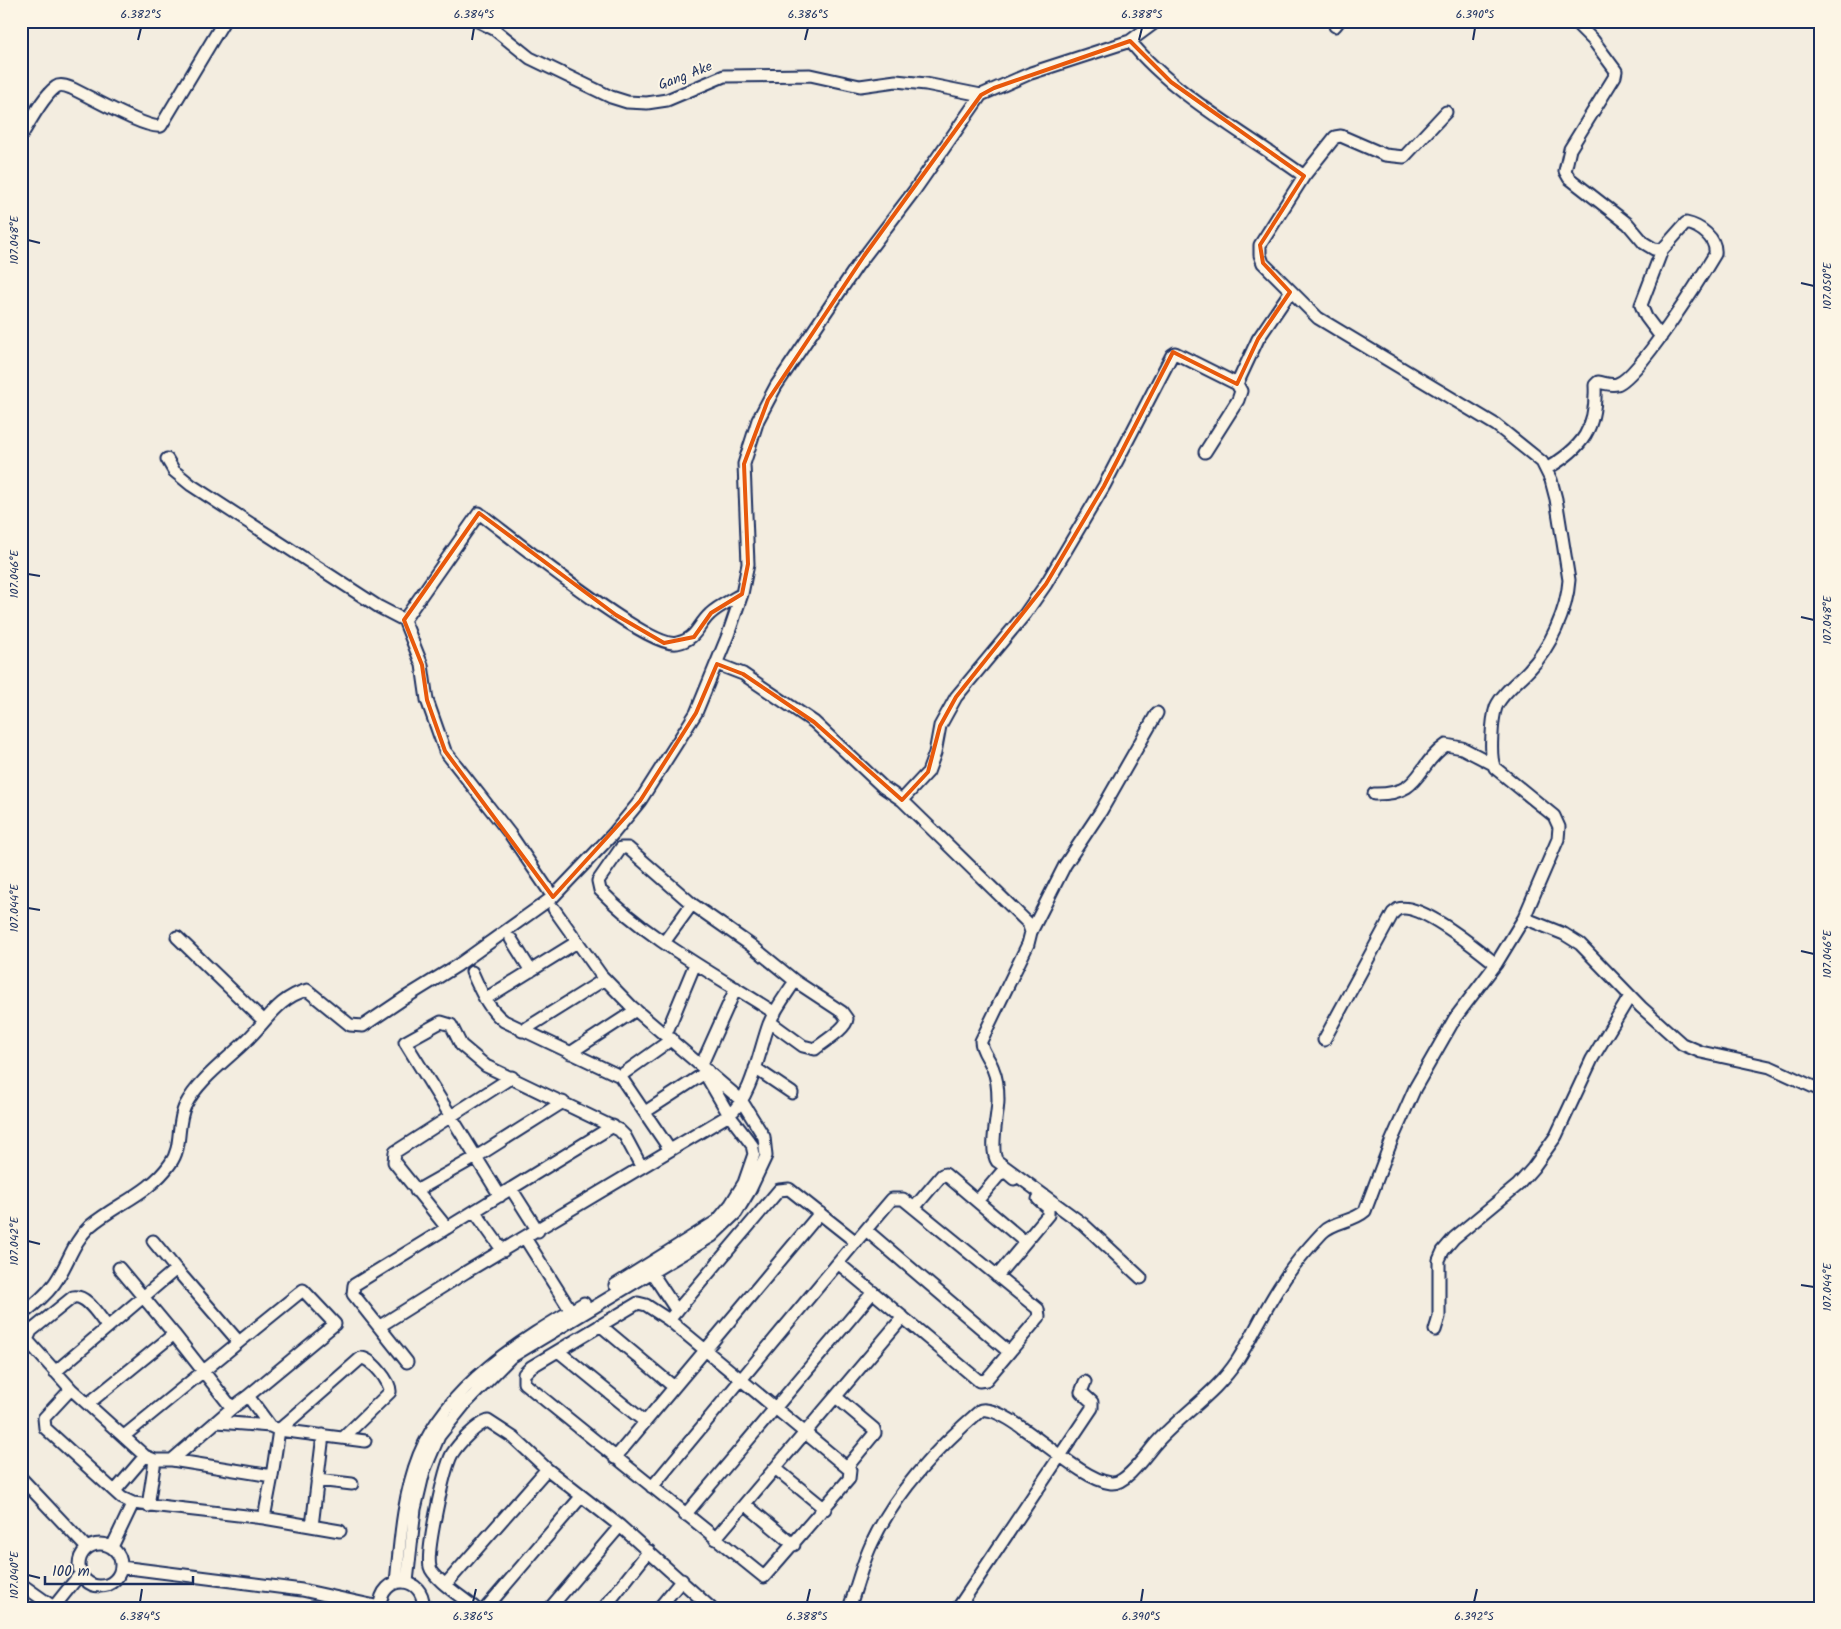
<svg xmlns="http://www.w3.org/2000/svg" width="1841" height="1629" font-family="Kalam,sans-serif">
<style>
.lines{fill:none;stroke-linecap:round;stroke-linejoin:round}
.street-casing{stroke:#1b2f5e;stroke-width:15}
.street{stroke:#fcf5e5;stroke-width:11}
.marked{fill:none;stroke:#e8590c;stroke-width:4;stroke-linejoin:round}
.ticks{fill:none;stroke:#1b2f5e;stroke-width:2}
.labels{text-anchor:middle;stroke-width:4;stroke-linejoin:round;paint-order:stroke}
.street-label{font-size:14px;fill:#1b2f5e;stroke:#fcf5e5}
.neatline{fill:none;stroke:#1b2f5e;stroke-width:2}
.ticks-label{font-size:12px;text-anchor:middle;fill:#1b2f5e}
</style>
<rect width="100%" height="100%" fill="#f3ede0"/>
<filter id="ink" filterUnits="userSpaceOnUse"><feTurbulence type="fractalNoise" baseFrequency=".02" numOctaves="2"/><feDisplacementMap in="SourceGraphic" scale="10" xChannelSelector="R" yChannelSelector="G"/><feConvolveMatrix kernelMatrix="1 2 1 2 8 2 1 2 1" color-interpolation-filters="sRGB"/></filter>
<g filter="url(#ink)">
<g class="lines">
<defs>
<path id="street" d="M 478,21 L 494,29 L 530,58 L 611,97 L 627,102 L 647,103 L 667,100 L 724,76 L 810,75 L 860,86 L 896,81 L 926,84 L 981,95
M 1335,26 L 1339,21
M 1130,41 C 1172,94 1248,135 1304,176 L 1335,137 L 1341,136 L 1385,155 L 1404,157 L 1446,112
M 21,136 C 30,122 43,96 56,87 C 60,84 66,86 71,88 C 87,95 147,130 161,126 L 224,21
M 1661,337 L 1646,317 L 1641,305 L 1662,250
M 1205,452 L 1238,400 L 1241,391 L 1237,384
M 167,459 L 174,471 L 191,485 L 379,607 L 404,620 L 422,665 L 427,700 L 445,751 L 510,834 L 553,897
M 1546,469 C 1583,448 1597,428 1595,385 L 1598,382 C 1605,383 1611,386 1617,384 C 1638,378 1702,276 1715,254 C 1717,238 1700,226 1686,223 L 1662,250 L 1654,249 L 1644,243 L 1628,224 L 1569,178 L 1565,171 L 1570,149 L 1615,76 L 1616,71 L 1593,40 L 1574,21
M 404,620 L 479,513 C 510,536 649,650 677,643 C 697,639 697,626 710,614 C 718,606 732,600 742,594
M 717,664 L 743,674 L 814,722 L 883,787 L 902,800 L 1028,923 L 1031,932 L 1028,944 L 981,1041 C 981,1051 990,1059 993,1069 C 997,1078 998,1090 998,1100 C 998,1115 989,1150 997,1161 L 1083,1224 L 1141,1278
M 1374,794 C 1423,795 1415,766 1446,745 L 1462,748 L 1493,764
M 902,800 L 928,772 L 935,753 L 940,726 L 956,697 L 1025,614 L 1046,584 L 1104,486 L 1172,355 L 1175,353 L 1237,384 L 1258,339 L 1290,292
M 1524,918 L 1564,934 L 1580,944 L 1641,1007 L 1682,1044 L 1701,1052 L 1770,1067 L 1820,1090
M 1031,932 L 1065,865 L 1101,811 L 1157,713
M 177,937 L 264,1021
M 511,939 L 531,971
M 665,941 L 692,904
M 472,972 C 480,990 488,1009 504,1021 L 620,1076 L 670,1150
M 485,999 L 577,942
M 770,1022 L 803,1046 L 815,1049 C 823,1042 846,1029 847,1019 L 842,1012 L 795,981 L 752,946 L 692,904 L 628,848 L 621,848 L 598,881 L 600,890 C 647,939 718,976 775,1013
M 522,1031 L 605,979
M 666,1034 L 695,964
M 1324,1040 L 1393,913 L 1398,909 C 1420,901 1478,950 1496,964
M 570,1053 L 636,1010
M 701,1066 L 736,988
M 755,1068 L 792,1093
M 620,1076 L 672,1039
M 645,1112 L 708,1071
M 512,1190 L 538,1231
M 416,1191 L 476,1157 L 563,1102
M 500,1196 L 405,1042 L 441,1022 L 451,1025 L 461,1045 L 486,1066 L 619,1130 L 625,1136 L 641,1166
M 978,1200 L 1001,1173 L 1007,1173 L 1014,1179
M 914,1208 L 942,1175 L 945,1174 L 1025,1242
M 475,1212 L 503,1251
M 447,1228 L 394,1162 L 395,1152 L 512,1077
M 866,1230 L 1009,1352
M 525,1238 L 571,1311
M 153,1241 L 176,1269
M 648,1267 L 677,1311
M 997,1276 L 1048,1215 L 1048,1208 L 1038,1199
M 615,1285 L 717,1221 L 731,1204 L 744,1183 L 754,1154 L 752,1145 L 729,1115 L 704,1072
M 638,1303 L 646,1305 L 669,1320 L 850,1470 L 849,1479 L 764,1577 L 524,1383 L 524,1374 L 531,1367 Z
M 21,1315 C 33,1306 46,1295 54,1284 C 68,1265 72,1243 90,1226 C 116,1204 150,1193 170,1164 C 183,1147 176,1125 185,1106 C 199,1079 226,1061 247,1040 C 266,1022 279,997 307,990 L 350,1025 L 363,1026 L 403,999 L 458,965 L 553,897 L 613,834 L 640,801 L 696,713 L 728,635 L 742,594 L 748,564 L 744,464 L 758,420 L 776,386 L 857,266 L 914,191 L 981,95 L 1031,73 L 1130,41 L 1157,21
M 669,1320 L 779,1190 L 789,1189 L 856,1242
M 600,1325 L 674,1387
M 380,1326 L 466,1272 L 729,1115 C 752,1097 759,1051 769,1024 C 775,1009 786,995 795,981
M 108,1327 C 99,1317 87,1294 73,1297 L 31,1331 L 27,1340 L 71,1389 L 145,1456 L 155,1460 L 148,1506
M 1435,1330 L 1439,1317 L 1439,1260 L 1443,1251 L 1454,1238 L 1518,1185 L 1533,1168 L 1556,1136 L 1592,1059 L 1630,996
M 239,1342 L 303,1290 L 335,1324 L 248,1396
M 558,1351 L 645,1422
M 407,1362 L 353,1294 L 354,1285 L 613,1126
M 55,1372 L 176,1269 L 239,1342 L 124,1436
M 71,1389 L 44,1418 L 45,1428 L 122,1498 L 133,1503
M 836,1397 L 874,1429 L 875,1433 L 847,1467
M 89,1403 L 174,1334 L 119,1268
M 232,1408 L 248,1396 L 270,1426
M 217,1422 L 270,1426 L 279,1430 L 272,1476
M 279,1430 L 361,1358 C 371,1358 391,1382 390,1392 L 344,1437
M 279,1430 L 365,1441
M 615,1458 L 820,1213
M 155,1460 L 172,1460 L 232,1408 L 174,1334
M 172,1460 L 272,1476 L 264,1518
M 775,1468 L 825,1509
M 21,1478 L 87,1548
M 317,1480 L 352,1484
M 652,1487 C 732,1391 811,1294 892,1199 L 903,1199 L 1038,1309 L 1039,1317 L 986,1380 L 979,1381 L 838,1263
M 115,1491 L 145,1456
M 745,1504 L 794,1545
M 685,1515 L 873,1292
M 312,1526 L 323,1435
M 715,1539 L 903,1317
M79 1565a21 21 0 1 1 42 0a21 21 0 1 1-42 0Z
M 112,1547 L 133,1503 L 264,1518 L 340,1531
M 121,1567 L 302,1590 L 380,1607
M 407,1582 L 415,1509 L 424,1471 L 439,1436 L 464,1405 L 511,1357 L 712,1236 L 736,1213 L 750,1190 L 766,1156 L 764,1137 L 741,1100 L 632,1007 L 601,975 L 554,909
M 396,1583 C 400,1541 403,1495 419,1455 C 448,1384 522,1340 584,1303
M 21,1584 L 52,1606
M 446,1584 L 547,1469
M 53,1608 L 81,1573
M 380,1608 C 380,1572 426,1575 423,1608
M 475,1608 C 465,1599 433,1579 430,1567 C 426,1551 444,1469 452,1454 C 459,1443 476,1425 488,1421 L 514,1438 L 547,1469 L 620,1526 L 711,1608
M 486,1608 L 581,1497
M 550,1608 L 620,1526
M 604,1608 L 649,1551
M 659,1608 L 682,1580
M 849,1608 C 857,1587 862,1563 872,1543 C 896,1491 938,1447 981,1410 C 1008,1404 1075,1479 1111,1483 C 1126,1485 1147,1453 1157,1442 C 1182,1414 1216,1393 1237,1361 C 1253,1336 1265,1308 1282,1283 C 1293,1265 1308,1248 1322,1233 C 1333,1221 1353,1222 1365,1211 L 1391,1142 L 1415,1088 L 1455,1018 L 1496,964 L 1524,918 L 1558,839 L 1559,827 L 1554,816 L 1495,768 C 1489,758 1492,719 1496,707 C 1502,693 1519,681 1529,670 C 1550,648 1567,611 1569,580 L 1556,499 L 1551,480 L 1542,462 L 1496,425 L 1318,318 L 1263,263 L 1260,255 L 1260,245 L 1304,176
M 958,1608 L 1092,1408 L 1092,1402 L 1081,1392 L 1085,1382"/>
</defs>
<!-- street casing -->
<use href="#street" class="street-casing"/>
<!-- street -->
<use href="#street" class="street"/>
</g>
</g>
<!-- marked area -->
<path class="marked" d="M 1130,41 L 1171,82 L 1304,176 L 1260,245 L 1263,263 L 1290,292 L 1258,339 L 1237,384 L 1173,352 L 1104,486 L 1046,584 L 956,697 L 940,726 L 928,772 L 902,800 L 814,722 L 743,674 L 717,664 L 696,713 L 640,801 L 553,897 L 445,751 L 427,700 L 422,665 L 404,620 L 479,513 L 616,615 L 664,643 L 694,637 L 711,613 L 742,594 L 748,564 L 744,464 L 768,400 L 864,256 L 981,95 L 994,88 Z"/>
<!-- ticks -->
<path class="ticks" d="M 138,40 L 141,28M 472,40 L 474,28M 805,40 L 808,28M 1139,40 L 1142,28M 1473,40 L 1475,28M 28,240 L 40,243M 1801,283 L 1814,286M 28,574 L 40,576M 1801,617 L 1814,620M 28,908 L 40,910M 1801,951 L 1814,954M 28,1241 L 40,1244M 1801,1285 L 1814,1287M 28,1575 L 40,1578M 140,1602 L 142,1589M 473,1602 L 476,1589M 807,1602 L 810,1589M 1141,1602 L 1143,1589M 1474,1602 L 1477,1589"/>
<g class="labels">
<!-- street labels -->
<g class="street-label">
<text transform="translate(685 75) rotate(-21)" y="5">Gang Ake</text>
</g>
</g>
<!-- margin -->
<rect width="1841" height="1629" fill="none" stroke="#fcf5e5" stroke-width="55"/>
<!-- scale -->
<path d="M45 1576v8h148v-8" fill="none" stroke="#1b2f5e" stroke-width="2.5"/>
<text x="52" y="1576" font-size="15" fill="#1b2f5e" stroke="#fcf5e5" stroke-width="4" paint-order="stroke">100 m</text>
<rect x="28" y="28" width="1786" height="1574" class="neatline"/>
<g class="ticks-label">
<text x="141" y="18">6.382°S</text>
<text x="474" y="18">6.384°S</text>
<text x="808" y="18">6.386°S</text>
<text x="1142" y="18">6.388°S</text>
<text x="1475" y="18">6.390°S</text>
<text transform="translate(14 240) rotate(-90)" y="4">107.048°E</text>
<text transform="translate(1827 286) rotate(-90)" y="4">107.050°E</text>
<text transform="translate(14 574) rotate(-90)" y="4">107.046°E</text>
<text transform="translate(1827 620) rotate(-90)" y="4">107.048°E</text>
<text transform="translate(14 908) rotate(-90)" y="4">107.044°E</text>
<text transform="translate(1827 954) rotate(-90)" y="4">107.046°E</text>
<text transform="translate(14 1241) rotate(-90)" y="4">107.042°E</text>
<text transform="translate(1827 1287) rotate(-90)" y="4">107.044°E</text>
<text transform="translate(14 1575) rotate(-90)" y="4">107.040°E</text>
<text x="140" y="1620">6.384°S</text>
<text x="473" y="1620">6.386°S</text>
<text x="807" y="1620">6.388°S</text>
<text x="1141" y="1620">6.390°S</text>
<text x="1474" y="1620">6.392°S</text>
</g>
</svg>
